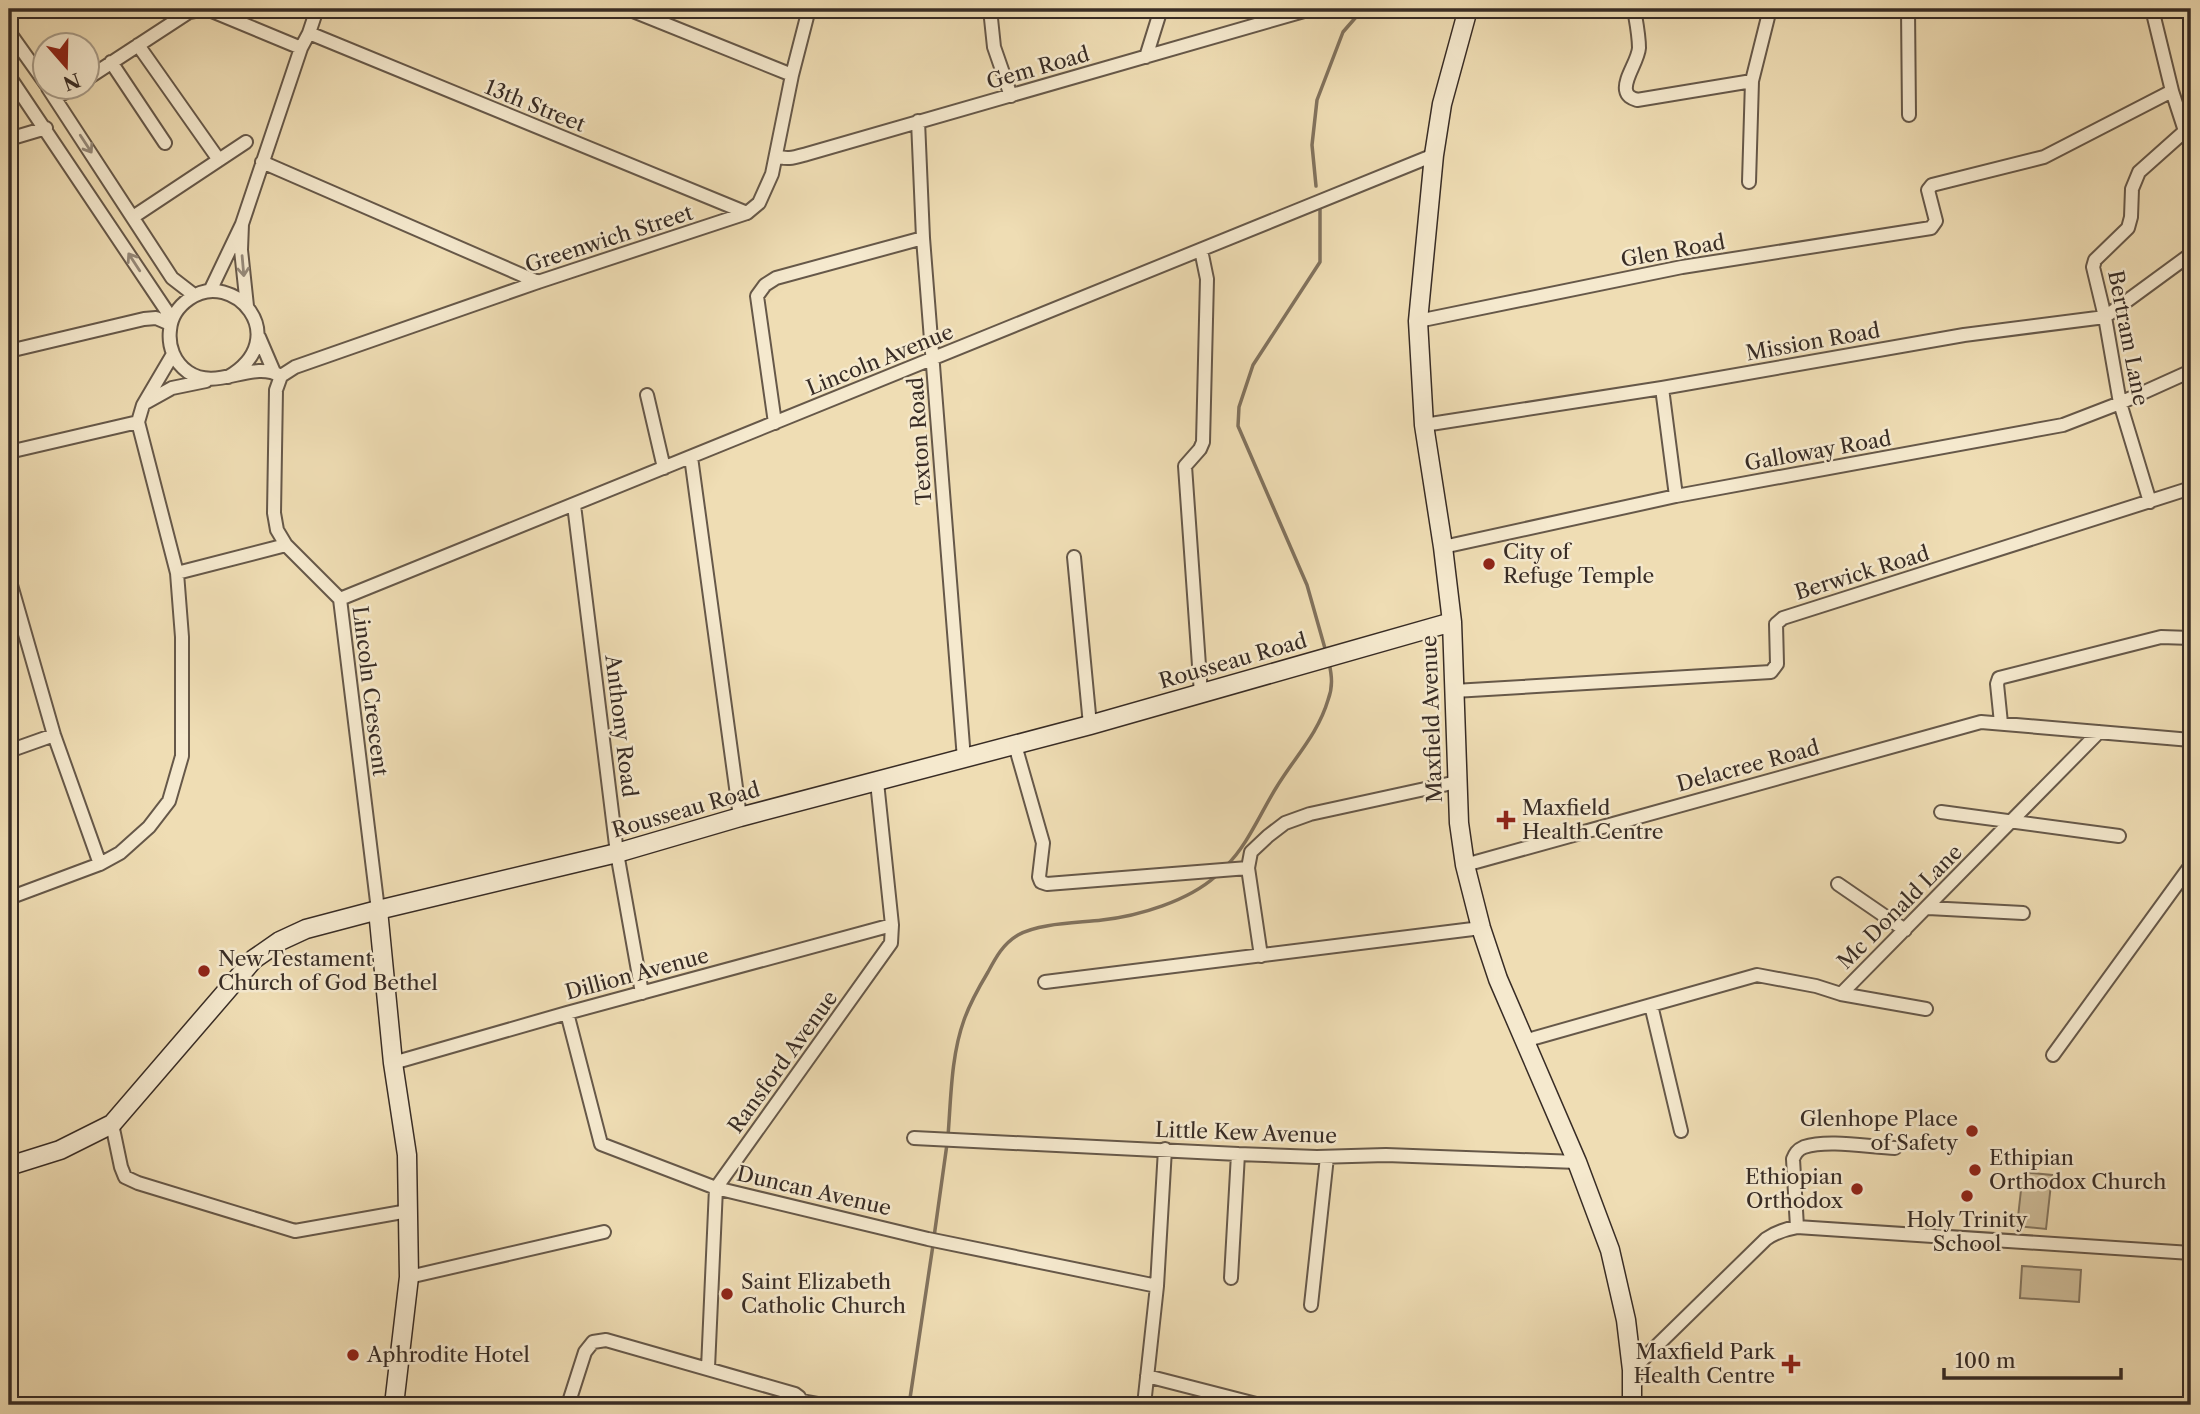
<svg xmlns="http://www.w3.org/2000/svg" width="2200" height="1414" font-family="'Libre Caslon Text',serif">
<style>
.pitch{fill:#d0bf9c;stroke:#847660;stroke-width:2}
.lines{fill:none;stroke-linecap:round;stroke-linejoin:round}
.stream{stroke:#81725d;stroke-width:3.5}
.street-casing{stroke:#665849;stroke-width:16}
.secondary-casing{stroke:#382c25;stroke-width:21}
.street{stroke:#f5e9ce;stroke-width:12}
.secondary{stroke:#f5e9ce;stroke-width:18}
.oneway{stroke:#968a7a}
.poi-dot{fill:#8f2418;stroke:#f5e9ce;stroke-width:2.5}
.labels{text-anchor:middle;stroke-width:5;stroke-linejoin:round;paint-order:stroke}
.street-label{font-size:21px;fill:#382c25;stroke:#f5e9ce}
.poi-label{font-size:21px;fill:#382c25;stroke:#f5e9ce;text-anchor:start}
</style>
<rect width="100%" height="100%" fill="#efddb4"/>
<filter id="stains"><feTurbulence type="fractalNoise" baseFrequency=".00286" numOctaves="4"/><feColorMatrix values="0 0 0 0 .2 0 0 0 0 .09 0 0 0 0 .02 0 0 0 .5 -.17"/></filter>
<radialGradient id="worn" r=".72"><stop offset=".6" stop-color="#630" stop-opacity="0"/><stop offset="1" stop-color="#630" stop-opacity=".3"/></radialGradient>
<!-- pitch -->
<path class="pitch" d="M 2023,1172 L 2052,1175 L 2046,1229 L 2017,1226 Z
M 2022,1266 L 2081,1270 L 2079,1302 L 2020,1298 Z"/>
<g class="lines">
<!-- stream -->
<path class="stream" d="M 1316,186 L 1312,145 L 1317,100 L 1343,32 L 1363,9
M 1320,205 L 1320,262 L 1253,365 L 1239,407 L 1238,426 L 1307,585 L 1326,652
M 1226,866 C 1247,846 1261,812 1276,788 C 1294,758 1318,734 1328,700 C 1333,687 1332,676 1329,663
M 948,1136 C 951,1098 951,1056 964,1020 C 970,1003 979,987 988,972 C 996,957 1003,944 1018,935 C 1039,923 1078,923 1102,920 C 1139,916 1188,901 1216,876
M 934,1237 L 947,1144
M 909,1405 L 933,1245"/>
<defs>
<path id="street" d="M 207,9 L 301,48
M 628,9 L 792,75
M 990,9 L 994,47 L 1011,96
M 1634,9 C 1636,21 1639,35 1639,48 C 1638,61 1624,78 1626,90 C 1627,96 1631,98 1637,100 L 1752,81
M 1831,9 L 1834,9
M 1908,9 L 1909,115
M 9,32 L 46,84
M 309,33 L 747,213
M 138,45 L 219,160
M 1146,57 L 1161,9
M 111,62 L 165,143
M 9,76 L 172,319
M 88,78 L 189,12 L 206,9
M 48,88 L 172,278 L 194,295
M 56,98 L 72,88
M 918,121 L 923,238 L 964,759
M 9,139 L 46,128
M 776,155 C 786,161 796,157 807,154 L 1311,9
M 262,162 L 538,282
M 1749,182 L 1752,81 L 1770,9
M 133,217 L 246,142
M 242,224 L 301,48 L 309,33 L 317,9
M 210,291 L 242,224 L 241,250 L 247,306
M 1418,321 L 1682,267 L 1931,228 L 1936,221 L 1928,190 L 1932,185 L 2044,157 L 2172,91
M 259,337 L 274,372
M 9,351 L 144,319 L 156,318 L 170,324
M 281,376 L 295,367 L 538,282 L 747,213 L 759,203 L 772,174 L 792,75 L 809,9
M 281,376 L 276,390 L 274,513 L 277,530 L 286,545 L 340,599 L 378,910
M 228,377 C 295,338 233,267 189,299 C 179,306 171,317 170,330 C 168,346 174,362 188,372 C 217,392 252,359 281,376
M 1662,388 L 1676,496
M 647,395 L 664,468
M 145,403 L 172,388 L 206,381
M 138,422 L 143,405 L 173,354
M 775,423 L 757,296 L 765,285 L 776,278 L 923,238
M 1424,425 L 1662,388 L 1964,335 L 2105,317 L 2191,254
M 9,452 L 138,422
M 691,457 L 740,817
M 2150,502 L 2120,403 L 2105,317 L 2093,267 L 2095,260 L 2128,228 L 2131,217 L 2132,189 L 2139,172 L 2185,131 L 2172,91 L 2152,9
M 574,505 L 617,853 L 642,993
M 1443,547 L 1676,496 L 2063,425 L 2120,403 L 2191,371
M 1074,557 L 1090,725
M 177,573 L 286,545
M 9,578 L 54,735 L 100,864
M 340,599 L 1434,155
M 1454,691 L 1771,672 L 1777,664 L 1776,624 L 1783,618 L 2191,488
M 1201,694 L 1185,466 L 1200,449 L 1203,442 L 1207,279 L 1201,250
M 2001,723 L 1997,684 L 1999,678 L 2161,637 L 2191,638
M 1015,745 L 1043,843 L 1039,877 L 1041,882 L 1047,884 L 1248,868
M 9,751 L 54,735
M 1941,812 L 2119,836
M 1465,865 L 1981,722 L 2191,740
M 1838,884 L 1905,930
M 9,898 L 100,864 L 120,853 L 149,827 L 169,801 L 182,756 L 182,637 L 177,573 L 138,422
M 1928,908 L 2023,913
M 1261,956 L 1248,868 L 1251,852 L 1268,836 L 1285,823 L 1310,814 L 1457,782
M 1045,982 L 1481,928
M 1841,994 L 1926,1009
M 1651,1005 L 1681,1131
M 567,1013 L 601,1144 L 716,1188 L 928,1239 L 1157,1286
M 1524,1041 L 1757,975 L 1816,986 L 1841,994 L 2099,732
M 2053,1055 L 2191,865
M 393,1063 L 567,1013 L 892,925
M 112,1124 L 121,1167 L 125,1177 L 138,1183 L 295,1231 L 408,1211
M 914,1138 L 1238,1154 L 1317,1157 L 1386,1155 L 1577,1162
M 1797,1227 L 1793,1159 C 1795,1154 1797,1150 1804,1147 C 1828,1139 1869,1147 1895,1148
M 409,1277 L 604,1232
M 1231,1278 L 1238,1154
M 1311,1305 L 1327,1157
M 708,1368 L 716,1188 L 891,943 L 892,925 L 877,782
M 1632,1370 L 1766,1239 C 1776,1232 1785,1229 1797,1227 L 2191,1253
M 1147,1376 L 1260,1405
M 802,1401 L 824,1405
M 568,1405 L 585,1352 L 593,1342 L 606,1340 L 795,1394 L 799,1397 L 803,1405
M 1144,1405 L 1157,1286 L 1165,1149"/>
<path id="secondary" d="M 1468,9 L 1442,104 L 1434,155 L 1418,321 L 1424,425 L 1443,547 L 1452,622 L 1459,823 L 1465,865 L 1481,928 L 1498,979 L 1577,1162 L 1610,1250 L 1626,1320 L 1632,1370 L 1632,1405
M 378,910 L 393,1063 L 407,1155 L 409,1277 L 394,1405
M 9,1166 L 60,1150 L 112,1124 L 254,959 L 280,941 L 306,929 L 378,910 L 617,853 L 740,817 L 1090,725 L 1452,622"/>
</defs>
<!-- street casing -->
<use href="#street" class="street-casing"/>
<!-- secondary casing -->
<use href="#secondary" class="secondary-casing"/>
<!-- street -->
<use href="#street" class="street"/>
<!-- secondary -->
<use href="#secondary" class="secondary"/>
</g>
<!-- one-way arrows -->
<defs><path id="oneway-shaft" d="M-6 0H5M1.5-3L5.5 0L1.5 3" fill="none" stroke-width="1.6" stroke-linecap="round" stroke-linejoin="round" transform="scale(1.75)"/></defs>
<g class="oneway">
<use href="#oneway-shaft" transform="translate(86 144) rotate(57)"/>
<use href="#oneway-shaft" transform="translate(134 262) rotate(-123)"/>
<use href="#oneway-shaft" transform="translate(243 266) rotate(85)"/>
</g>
<!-- markers -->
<g class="poi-dot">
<circle cx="1489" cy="564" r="7"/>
<path d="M1502.5 809.5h7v7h7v7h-7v7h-7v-7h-7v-7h7z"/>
<circle cx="204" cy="971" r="7"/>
<circle cx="1972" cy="1131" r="7"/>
<circle cx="1975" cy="1170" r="7"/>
<circle cx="1857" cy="1189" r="7"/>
<circle cx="1967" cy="1196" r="7"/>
<circle cx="727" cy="1294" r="7"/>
<circle cx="353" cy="1355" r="7"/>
<path d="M1787.5 1353.5h7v7h7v7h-7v7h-7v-7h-7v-7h7z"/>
</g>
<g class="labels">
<!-- street labels -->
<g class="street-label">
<text transform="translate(1038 68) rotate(-16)" y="7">Gem Road</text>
<text transform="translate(535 106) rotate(22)" y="7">13th Street</text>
<text transform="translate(609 239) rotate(-18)" y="7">Greenwich Street</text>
<text transform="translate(1673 251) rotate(-10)" y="7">Glen Road</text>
<text transform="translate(2128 338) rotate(79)" y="7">Bertram Lane</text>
<text transform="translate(1813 342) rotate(-10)" y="7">Mission Road</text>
<text transform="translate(880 360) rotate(-22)" y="7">Lincoln Avenue</text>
<text transform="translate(920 441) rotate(-94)" y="7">Texton Road</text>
<text transform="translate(1818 451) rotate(-10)" y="7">Galloway Road</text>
<text transform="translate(1862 573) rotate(-17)" y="7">Berwick Road</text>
<text transform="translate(1233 661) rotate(-16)" y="7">Rousseau Road</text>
<text transform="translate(370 691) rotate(83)" y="7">Lincoln Crescent</text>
<text transform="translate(1432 719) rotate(-92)" y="7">Maxfield Avenue</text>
<text transform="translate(621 726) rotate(83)" y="7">Anthony Road</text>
<text transform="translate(1748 766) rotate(-15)" y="7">Delacree Road</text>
<text transform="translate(686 810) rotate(-16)" y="7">Rousseau Road</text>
<text transform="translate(1900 907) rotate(-45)" y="7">Mc Donald Lane</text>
<text transform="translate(637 974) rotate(-15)" y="7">Dillion Avenue</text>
<text transform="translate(783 1062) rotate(-54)" y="7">Ransford Avenue</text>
<text transform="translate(1246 1133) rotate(2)" y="7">Little Kew Avenue</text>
<text transform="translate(814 1191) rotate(13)" y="7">Duncan Avenue</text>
</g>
<!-- poi labels -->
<g class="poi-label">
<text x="1503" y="559">City of<tspan x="1503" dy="24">Refuge Temple</tspan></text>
<text x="1522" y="815">Maxfield<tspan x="1522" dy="24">Health Centre</tspan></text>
<text x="218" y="966">New Testament<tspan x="218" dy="24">Church of God Bethel</tspan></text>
<text x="1958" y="1126" text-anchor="end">Glenhope Place<tspan x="1958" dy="24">of Safety</tspan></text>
<text x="1989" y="1165">Ethipian<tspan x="1989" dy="24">Orthodox Church</tspan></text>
<text x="1843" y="1184" text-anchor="end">Ethiopian<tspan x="1843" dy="24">Orthodox</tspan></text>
<text x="1967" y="1227" text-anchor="middle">Holy Trinity<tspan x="1967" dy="24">School</tspan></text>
<text x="741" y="1289">Saint Elizabeth<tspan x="741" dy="24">Catholic Church</tspan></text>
<text x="1775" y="1359" text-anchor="end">Maxfield Park<tspan x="1775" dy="24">Health Centre</tspan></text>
<text x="367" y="1362">Aphrodite Hotel</text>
</g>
</g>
<!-- margin -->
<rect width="2200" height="1414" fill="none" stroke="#efddb4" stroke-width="35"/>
<rect x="10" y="10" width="2179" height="1393" fill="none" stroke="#382c25" stroke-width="3.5"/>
<rect x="18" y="18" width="2165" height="1379" fill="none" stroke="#382c25" stroke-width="2"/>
<!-- north arrow -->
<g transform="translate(66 66) rotate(160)"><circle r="33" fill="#f5e9ce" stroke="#a99d8a" stroke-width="2"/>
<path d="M0-5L12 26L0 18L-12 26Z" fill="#8f2418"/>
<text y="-10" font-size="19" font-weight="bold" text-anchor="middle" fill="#382c25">N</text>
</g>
<!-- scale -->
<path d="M1944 1368v10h177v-10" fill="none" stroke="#382c25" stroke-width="3.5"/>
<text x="1955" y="1368" font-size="21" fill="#382c25" stroke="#f5e9ce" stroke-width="5" paint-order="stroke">100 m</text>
<rect width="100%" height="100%" filter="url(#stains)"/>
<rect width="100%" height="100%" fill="url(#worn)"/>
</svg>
